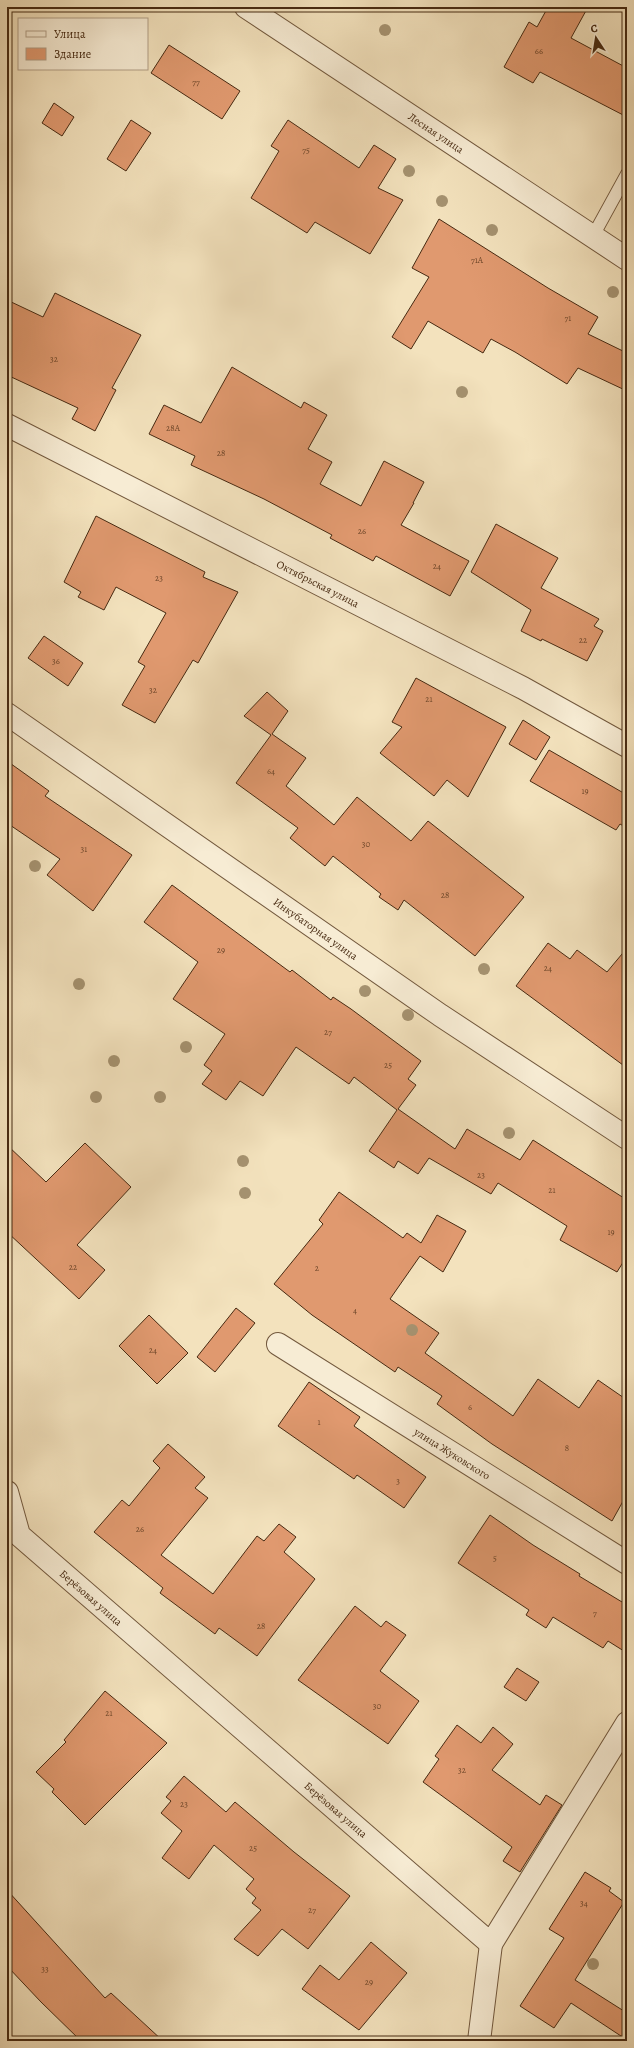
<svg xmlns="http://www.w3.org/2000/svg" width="634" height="2048" font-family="Alegreya,serif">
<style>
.building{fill:#e0996f;stroke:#472a12}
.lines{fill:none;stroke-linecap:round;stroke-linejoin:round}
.service-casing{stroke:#72583d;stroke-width:14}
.minor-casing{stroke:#72583d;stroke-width:24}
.service{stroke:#f7ecd4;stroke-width:12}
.minor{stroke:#f7ecd4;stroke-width:22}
.tree{fill:#a59270}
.labels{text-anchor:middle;stroke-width:3;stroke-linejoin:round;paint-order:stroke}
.number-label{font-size:9px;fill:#6d4629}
.street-label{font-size:11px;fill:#472a12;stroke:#f7ecd4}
</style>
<rect width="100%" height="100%" fill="#f3e2bd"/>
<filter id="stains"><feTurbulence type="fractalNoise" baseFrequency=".005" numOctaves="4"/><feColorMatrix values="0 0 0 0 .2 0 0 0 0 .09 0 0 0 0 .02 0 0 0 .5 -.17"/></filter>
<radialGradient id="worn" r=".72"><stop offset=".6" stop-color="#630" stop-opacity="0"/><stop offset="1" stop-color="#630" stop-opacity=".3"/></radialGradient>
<!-- building -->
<path class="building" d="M 548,7 L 588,7 L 571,38 L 627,68 L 627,117 L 540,72 L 533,83 L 504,67 L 529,22 L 537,27 Z
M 169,45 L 240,91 L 222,119 L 151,73 Z
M 54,103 L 74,117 L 62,136 L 42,123 Z
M 131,120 L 151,133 L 126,171 L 107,159 Z
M 288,120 L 359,168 L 374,145 L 396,159 L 378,188 L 403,200 L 370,254 L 315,222 L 307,233 L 251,198 L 279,151 L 271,146 Z
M 439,219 L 548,288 L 598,317 L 588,334 L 627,353 L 627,391 L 578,368 L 567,384 L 515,352 L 491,339 L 483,353 L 428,321 L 411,349 L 392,337 L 429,277 L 412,268 Z
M 55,293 L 141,335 L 112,388 L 116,390 L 95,431 L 72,419 L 78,408 L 7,375 L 7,300 L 43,317 Z
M 232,367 L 301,408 L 304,402 L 327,415 L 308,449 L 332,462 L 320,484 L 361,506 L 384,461 L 424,482 L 413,503 L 414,503 L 401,525 L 469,561 L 450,596 L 376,556 L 373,561 L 330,538 L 332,535 L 264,499 L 191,465 L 195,456 L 149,434 L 164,405 L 201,423 Z
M 96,516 L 205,572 L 203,577 L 238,592 L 198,663 L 193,660 L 155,723 L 122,705 L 145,666 L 138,662 L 166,613 L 116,587 L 104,610 L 78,597 L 81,592 L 64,582 Z
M 496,524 L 558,558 L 541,588 L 599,619 L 594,626 L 603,631 L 587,661 L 542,639 L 541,641 L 521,631 L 531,610 L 471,572 Z
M 44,636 L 83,663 L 68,686 L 28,658 Z
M 416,678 L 506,727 L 468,797 L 447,780 L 434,796 L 380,753 L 402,727 L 392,722 Z
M 267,692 L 288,711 L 272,734 L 306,758 L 286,786 L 334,825 L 357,797 L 411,841 L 428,821 L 524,897 L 475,956 L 404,900 L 398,910 L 379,897 L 381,894 L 333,856 L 325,866 L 290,838 L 298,828 L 236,783 L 271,735 L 244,716 Z
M 523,720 L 550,737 L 536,760 L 509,744 Z
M 549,750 L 627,795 L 627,828 L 620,824 L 616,830 L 530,781 Z
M 7,761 L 49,791 L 45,796 L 132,855 L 93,911 L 47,875 L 60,859 L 7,823 Z
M 172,885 L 290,972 L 292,970 L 331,1000 L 333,997 L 351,1009 L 421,1061 L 408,1079 L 416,1085 L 398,1109 L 455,1149 L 467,1129 L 520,1160 L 533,1140 L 627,1200 L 627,1256 L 617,1272 L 560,1240 L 567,1226 L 498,1183 L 491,1194 L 429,1158 L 418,1174 L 398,1161 L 394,1168 L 369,1151 L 397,1110 L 354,1077 L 349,1084 L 296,1047 L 263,1096 L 240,1081 L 226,1100 L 202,1084 L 212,1071 L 204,1065 L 225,1034 L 173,999 L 198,962 L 144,922 Z
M 548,943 L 570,959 L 577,950 L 607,972 L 627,948 L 627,1068 L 516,986 Z
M 85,1143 L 131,1187 L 77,1245 L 105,1270 L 79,1299 L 7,1232 L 7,1145 L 46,1182 Z
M 339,1192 L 403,1238 L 407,1233 L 421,1243 L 437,1215 L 466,1231 L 443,1272 L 420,1256 L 390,1299 L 439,1333 L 425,1353 L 513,1416 L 538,1379 L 579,1408 L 598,1380 L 627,1400 L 627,1494 L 612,1521 L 492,1444 L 437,1404 L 442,1396 L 398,1367 L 395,1372 L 312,1315 L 274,1284 L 323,1224 L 319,1220 Z
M 236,1308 L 255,1323 L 215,1372 L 197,1357 Z
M 149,1315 L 188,1353 L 157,1384 L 119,1346 Z
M 309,1382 L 360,1417 L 354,1426 L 426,1477 L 404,1508 L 357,1475 L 354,1479 L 278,1426 Z
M 168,1444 L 205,1477 L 195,1488 L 208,1498 L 161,1555 L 213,1594 L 257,1536 L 264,1541 L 279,1524 L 296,1537 L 284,1552 L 315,1579 L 257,1656 L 219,1628 L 215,1634 L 160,1593 L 163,1588 L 94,1532 L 122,1500 L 129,1506 L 160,1468 L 153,1461 Z
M 490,1515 L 533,1545 L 580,1574 L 579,1576 L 627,1605 L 627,1653 L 608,1641 L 603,1648 L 553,1617 L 546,1628 L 526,1615 L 529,1610 L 458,1563 Z
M 355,1606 L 381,1627 L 386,1621 L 406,1635 L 380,1671 L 419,1701 L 388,1744 L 298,1680 Z
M 517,1668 L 539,1682 L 526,1701 L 504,1687 Z
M 105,1691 L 167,1743 L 85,1825 L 52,1792 L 54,1789 L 36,1772 L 66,1742 L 64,1740 Z
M 457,1725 L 481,1743 L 493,1727 L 513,1744 L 492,1770 L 540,1805 L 546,1795 L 562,1805 L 520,1872 L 503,1861 L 512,1847 L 423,1782 L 439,1759 L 435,1756 Z
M 184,1776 L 226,1812 L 235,1802 L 294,1852 L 350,1896 L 308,1949 L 282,1929 L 258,1956 L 234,1939 L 261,1910 L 252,1903 L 256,1898 L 246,1889 L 254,1879 L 214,1845 L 189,1879 L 162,1858 L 182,1831 L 161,1813 L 171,1801 L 166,1797 Z
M 585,1872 L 611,1888 L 609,1891 L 624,1902 L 575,1980 L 627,2013 L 627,2040 L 571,2003 L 554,2028 L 520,2006 L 564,1938 L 549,1929 Z
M 7,1890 L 105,1998 L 111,1993 L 163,2041 L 81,2041 L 41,2002 L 7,1966 Z
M 371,1942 L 407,1973 L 359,2030 L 302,1989 L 320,1965 L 339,1980 Z"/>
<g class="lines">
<defs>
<path id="service" d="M 593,236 L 627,174"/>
<g id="minor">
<path id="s1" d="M 246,7 L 627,259"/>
<path id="s2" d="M 7,425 L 523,688 L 627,746"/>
<path id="s3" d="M 7,714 L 440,1015 L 627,1138"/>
<path id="s4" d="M 278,1344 L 627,1563"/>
<path id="s5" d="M 7,1492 L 19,1535 L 491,1944 L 627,1723"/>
<path d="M 479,2041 L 491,1944"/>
</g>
</defs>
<!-- service casing -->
<use href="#service" class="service-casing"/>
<!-- minor casing -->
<use href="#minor" class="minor-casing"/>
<!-- service -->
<use href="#service" class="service"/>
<!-- minor -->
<use href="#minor" class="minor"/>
</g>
<!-- trees -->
<g class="tree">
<circle cx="385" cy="30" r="6"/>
<circle cx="409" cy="171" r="6"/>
<circle cx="442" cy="201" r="6"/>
<circle cx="492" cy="230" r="6"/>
<circle cx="613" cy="292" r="6"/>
<circle cx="462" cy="392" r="6"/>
<circle cx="35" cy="866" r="6"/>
<circle cx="484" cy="969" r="6"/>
<circle cx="79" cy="984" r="6"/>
<circle cx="365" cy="991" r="6"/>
<circle cx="408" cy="1015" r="6"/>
<circle cx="186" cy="1047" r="6"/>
<circle cx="114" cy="1061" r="6"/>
<circle cx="96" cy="1097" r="6"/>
<circle cx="160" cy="1097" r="6"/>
<circle cx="509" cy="1133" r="6"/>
<circle cx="243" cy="1161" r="6"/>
<circle cx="245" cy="1193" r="6"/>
<circle cx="412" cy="1330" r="6"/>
<circle cx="593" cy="1964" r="6"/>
</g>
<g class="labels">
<!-- number labels -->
<g class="number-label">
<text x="539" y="54">66</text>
<text x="196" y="85">77</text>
<text x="306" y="153">75</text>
<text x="477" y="263">71А</text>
<text x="568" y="321">71</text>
<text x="54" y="362">32</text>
<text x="173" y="431">28А</text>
<text x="221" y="456">28</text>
<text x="362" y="534">26</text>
<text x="437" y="569">24</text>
<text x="159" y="581">23</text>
<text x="583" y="643">22</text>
<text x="56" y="664">36</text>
<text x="153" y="693">32</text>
<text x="429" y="702">21</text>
<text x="271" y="774">64</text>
<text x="585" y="794">19</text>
<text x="366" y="847">30</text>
<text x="84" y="852">31</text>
<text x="445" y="898">28</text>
<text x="221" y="953">29</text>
<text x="548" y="971">24</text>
<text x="328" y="1035">27</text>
<text x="388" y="1068">25</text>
<text x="481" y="1178">23</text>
<text x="552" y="1193">21</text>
<text x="611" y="1235">19</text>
<text x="73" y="1270">22</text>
<text x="317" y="1271">2</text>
<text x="355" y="1313">4</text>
<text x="153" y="1353">24</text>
<text x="470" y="1410">6</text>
<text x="319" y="1425">1</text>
<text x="567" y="1451">8</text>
<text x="398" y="1484">3</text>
<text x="140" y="1532">26</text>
<text x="495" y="1561">5</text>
<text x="595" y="1616">7</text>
<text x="261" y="1629">28</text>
<text x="377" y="1709">30</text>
<text x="109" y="1716">21</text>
<text x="462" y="1773">32</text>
<text x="184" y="1807">23</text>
<text x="253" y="1851">25</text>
<text x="584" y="1906">34</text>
<text x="312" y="1913">27</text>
<text x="45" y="1972">33</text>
<text x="369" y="1985">29</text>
</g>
<!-- street labels -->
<g class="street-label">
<text dy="4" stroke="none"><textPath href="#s1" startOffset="228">Лесная улица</textPath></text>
<text dy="4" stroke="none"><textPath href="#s2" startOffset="349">Октябрьская улица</textPath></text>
<text dy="4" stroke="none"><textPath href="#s3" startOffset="376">Инкубаторная улица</textPath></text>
<text dy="4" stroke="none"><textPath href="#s4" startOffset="206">улица Жуковского</textPath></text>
<text dy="4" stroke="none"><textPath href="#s5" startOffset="140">Берёзовая улица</textPath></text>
<text dy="4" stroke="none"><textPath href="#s5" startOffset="464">Берёзовая улица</textPath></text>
</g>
</g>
<!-- margin -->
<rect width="634" height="2048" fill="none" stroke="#f3e2bd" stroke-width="24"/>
<rect x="8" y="8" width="618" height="2032" fill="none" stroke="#472a12" stroke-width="2"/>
<rect x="12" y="12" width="610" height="2024" fill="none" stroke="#472a12"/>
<!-- legend -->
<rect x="18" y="18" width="130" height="52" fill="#f7ecd4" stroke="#b19e86"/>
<rect x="26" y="31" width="20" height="6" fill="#f7ecd4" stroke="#b19e86"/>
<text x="54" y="38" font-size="12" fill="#472a12">Улица</text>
<rect x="26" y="48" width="20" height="12" fill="#e0996f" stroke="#b19e86"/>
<text x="54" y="58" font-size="12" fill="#472a12">Здание</text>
<!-- north arrow -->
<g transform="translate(596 38) rotate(348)" stroke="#f7ecd4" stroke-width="3" paint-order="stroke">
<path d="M0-3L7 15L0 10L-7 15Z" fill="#472a12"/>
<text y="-6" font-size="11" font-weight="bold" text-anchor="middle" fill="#472a12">С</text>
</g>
<rect width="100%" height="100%" filter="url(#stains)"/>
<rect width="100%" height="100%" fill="url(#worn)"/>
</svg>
